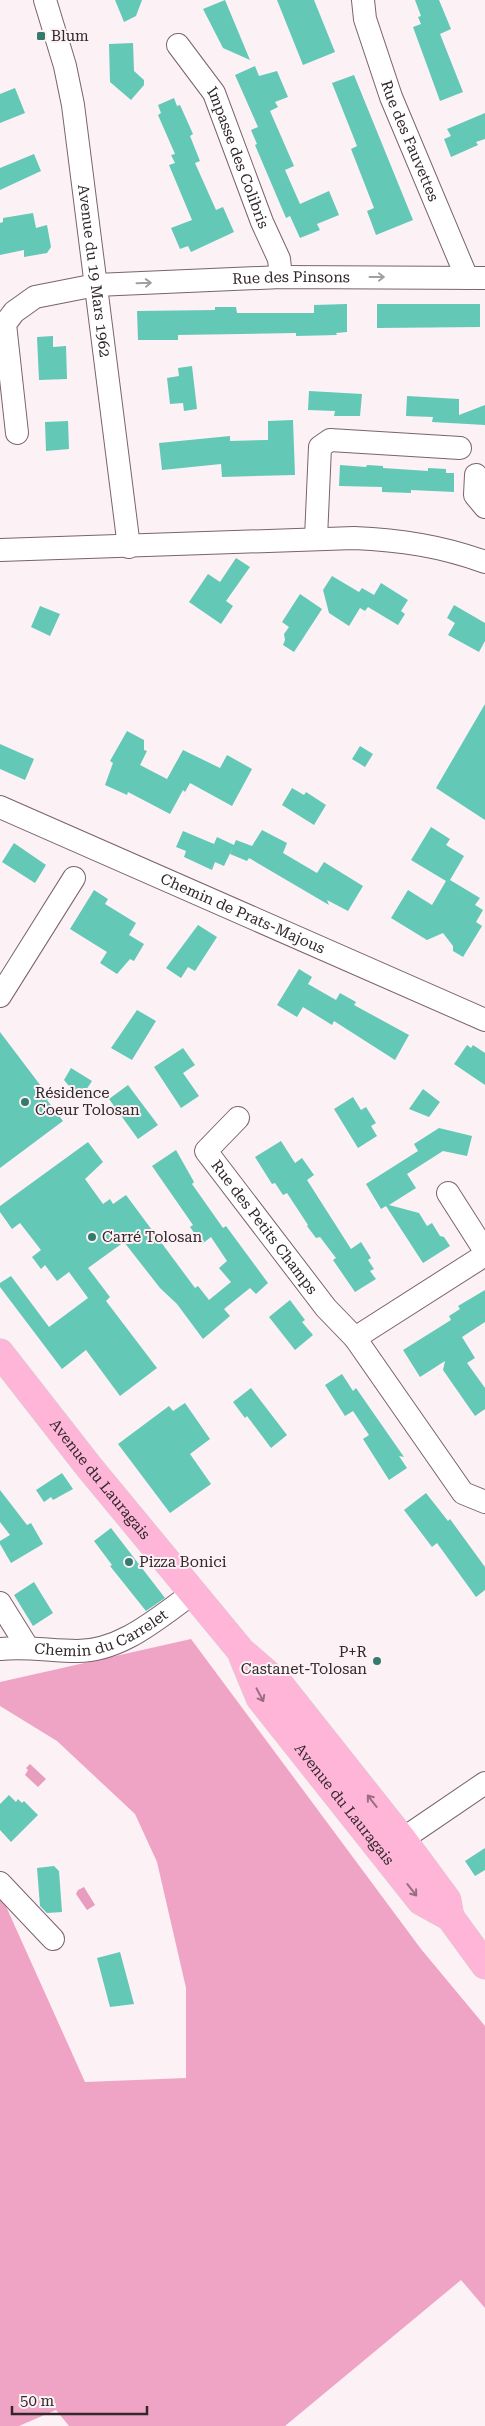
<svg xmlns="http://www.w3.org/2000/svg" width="485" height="2426" font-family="'Roboto Serif',serif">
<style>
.forest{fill:#f0a4c5}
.water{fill:#e89cbe}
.building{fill:#63c8b6}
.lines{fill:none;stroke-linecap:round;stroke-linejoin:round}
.minor-casing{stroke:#7a636c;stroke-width:24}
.major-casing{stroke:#d2d0d1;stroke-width:29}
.minor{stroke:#fff;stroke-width:22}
.major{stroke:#feb5d8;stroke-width:28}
.oneway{stroke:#a39ea0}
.oneway2{stroke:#986e82}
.poi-dot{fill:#367a6e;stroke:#fcf1f5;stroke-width:2}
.labels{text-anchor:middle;stroke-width:4;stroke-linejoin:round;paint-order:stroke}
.poi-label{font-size:15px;fill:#32282c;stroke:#fcf1f5;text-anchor:start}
.street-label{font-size:15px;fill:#32282c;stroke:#fcf1f5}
</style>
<rect width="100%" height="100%" fill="#fcf1f5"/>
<!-- forest -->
<path class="forest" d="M 191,1639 L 421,1949 L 485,2026 L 485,2308 L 461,2280 L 285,2426 L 69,2426 L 56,2410 L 19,2426 L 0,2426 L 0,1893 L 85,2082 L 186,2078 L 186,1988 L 157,1862 L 135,1814 L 57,1741 L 0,1706 L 0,1682 Z"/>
<!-- water -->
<path class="water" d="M 30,1764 L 46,1779 L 38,1787 L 25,1775 L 28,1770 L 26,1768 Z
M 84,1887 L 95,1905 L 87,1910 L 76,1894 L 78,1890 Z"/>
<!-- building -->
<path class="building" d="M 115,0 L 142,0 L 136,16 L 124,22 Z
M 225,0 L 250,60 L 223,48 L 203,9 Z
M 277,0 L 314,0 L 335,52 L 303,65 Z
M 415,0 L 439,0 L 451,29 L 440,34 L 463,92 L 440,101 L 413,27 L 421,24 L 418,17 L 421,16 Z
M 133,43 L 134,71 L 144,80 L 144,85 L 131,100 L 110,82 L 109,44 Z
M 255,66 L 259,76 L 277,71 L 288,97 L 275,102 L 278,107 L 270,111 L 294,166 L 285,170 L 300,204 L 329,191 L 339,215 L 317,224 L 320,230 L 300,238 L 290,216 L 286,218 L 255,145 L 257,144 L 251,130 L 258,127 L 235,75 Z
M 354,75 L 413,220 L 376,235 L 367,211 L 374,208 L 351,149 L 357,146 L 332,83 Z
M 15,88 L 25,113 L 0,123 L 0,94 Z
M 174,98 L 177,106 L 180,105 L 193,134 L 190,136 L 200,161 L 195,163 L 216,210 L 223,207 L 234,232 L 191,252 L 188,246 L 180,249 L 171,228 L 192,220 L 169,165 L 175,163 L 171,155 L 175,154 L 158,115 L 161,113 L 158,105 Z
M 485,113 L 485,139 L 476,142 L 478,145 L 451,157 L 444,139 L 451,136 L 447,129 Z
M 34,154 L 41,171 L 0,190 L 0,168 Z
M 33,213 L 36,228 L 47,225 L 51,247 L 47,253 L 24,257 L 24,250 L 0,255 L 0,223 L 3,222 L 3,218 Z
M 347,304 L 347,332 L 336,333 L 337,335 L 296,336 L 296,333 L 178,335 L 178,340 L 138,340 L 137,311 L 215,310 L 215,307 L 236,307 L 237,313 L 314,313 L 314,305 Z
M 377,304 L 480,304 L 480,327 L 377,328 Z
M 53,336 L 53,347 L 66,346 L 67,379 L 39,380 L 37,337 Z
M 192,366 L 197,409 L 184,411 L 183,403 L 170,404 L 167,378 L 179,376 L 178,368 Z
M 309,391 L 362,394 L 360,416 L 334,416 L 335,411 L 308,410 Z
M 407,396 L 459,399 L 459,415 L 485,405 L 485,425 L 432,422 L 433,417 L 406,416 Z
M 293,420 L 295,475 L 222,477 L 221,464 L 162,470 L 159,443 L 230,436 L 230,441 L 268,440 L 268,421 Z
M 68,421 L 69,449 L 46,451 L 45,422 Z
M 340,465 L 366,467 L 367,465 L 383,466 L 383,468 L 428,471 L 428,468 L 446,469 L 446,473 L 454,473 L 454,492 L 411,490 L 411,493 L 382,492 L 382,487 L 339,486 Z
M 236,558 L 250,567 L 226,601 L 233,606 L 221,624 L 189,602 L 208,574 L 220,582 Z
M 332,576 L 359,592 L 362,588 L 374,595 L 381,583 L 408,600 L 401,611 L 405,614 L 398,625 L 368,607 L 365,611 L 360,608 L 349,626 L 329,613 L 323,590 Z
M 300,594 L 322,609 L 294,652 L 283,645 L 285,640 L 284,634 L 289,627 L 282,622 Z
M 454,605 L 485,623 L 485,641 L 479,652 L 448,635 L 455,623 L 447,618 Z
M 40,606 L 60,614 L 50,636 L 31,627 Z
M 485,704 L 485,820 L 436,788 Z
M 127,731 L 144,740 L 144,750 L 147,751 L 140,765 L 167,779 L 183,750 L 220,768 L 227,755 L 252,769 L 232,806 L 190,783 L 185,792 L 183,790 L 170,814 L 128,792 L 127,795 L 105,785 L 113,763 L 110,761 Z
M 0,744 L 34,759 L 25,780 L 0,769 Z
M 360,746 L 373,754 L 365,767 L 352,759 Z
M 292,788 L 304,795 L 306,792 L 326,805 L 314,825 L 282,805 Z
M 431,827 L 450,839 L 446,845 L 464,856 L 450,880 L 480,898 L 475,905 L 483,910 L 476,922 L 482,926 L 463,957 L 453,951 L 453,946 L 443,933 L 427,940 L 391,918 L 408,890 L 432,905 L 446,881 L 411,860 Z
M 262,830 L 287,843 L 283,853 L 317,873 L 324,862 L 363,886 L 348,911 L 327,900 L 329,905 L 249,858 L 247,861 L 230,854 L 236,840 L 252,846 Z
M 183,831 L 214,844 L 217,837 L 234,845 L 224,866 L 215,862 L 212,870 L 184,857 L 186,851 L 176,847 Z
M 14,843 L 46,865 L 35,883 L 2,862 Z
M 94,890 L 108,899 L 105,904 L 136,923 L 129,935 L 144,944 L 134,961 L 130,959 L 117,974 L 100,963 L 107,952 L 70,929 Z
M 198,925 L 217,937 L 195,971 L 188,967 L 181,978 L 166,968 Z
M 299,969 L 312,977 L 308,984 L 336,1000 L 340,993 L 356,1002 L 354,1005 L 409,1035 L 395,1060 L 334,1021 L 332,1025 L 303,1007 L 297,1017 L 277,1005 Z
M 137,1010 L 156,1021 L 132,1060 L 111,1048 Z
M 0,1032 L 50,1098 L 47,1100 L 63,1121 L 0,1168 Z
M 467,1045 L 471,1048 L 473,1045 L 485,1053 L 485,1085 L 454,1064 Z
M 183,1048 L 195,1065 L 183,1073 L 199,1096 L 181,1108 L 154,1067 Z
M 71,1068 L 92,1081 L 80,1099 L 64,1080 Z
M 128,1085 L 158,1125 L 138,1139 L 109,1099 Z
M 423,1089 L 440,1102 L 429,1117 L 409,1109 Z
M 353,1097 L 361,1110 L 366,1107 L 376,1123 L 371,1126 L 377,1136 L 358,1148 L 334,1109 Z
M 439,1128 L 472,1136 L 467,1156 L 443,1151 L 407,1174 L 416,1188 L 389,1205 L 419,1213 L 427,1226 L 432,1223 L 440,1236 L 444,1237 L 450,1246 L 423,1263 L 386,1206 L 381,1209 L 366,1184 L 418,1151 L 414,1144 Z
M 281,1141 L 295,1163 L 302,1158 L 314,1175 L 307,1180 L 351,1249 L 361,1242 L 371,1258 L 368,1260 L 374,1269 L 370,1271 L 376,1279 L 355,1292 L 333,1260 L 336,1258 L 320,1237 L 316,1238 L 307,1226 L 308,1225 L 287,1193 L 283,1195 L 275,1183 L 272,1184 L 255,1157 Z
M 88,1142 L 103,1162 L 85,1179 L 103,1204 L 110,1199 L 113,1204 L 126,1195 L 195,1288 L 198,1286 L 209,1300 L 231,1282 L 219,1268 L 227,1261 L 211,1237 L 202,1244 L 190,1227 L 193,1225 L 152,1166 L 176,1150 L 194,1182 L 192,1184 L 223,1228 L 226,1226 L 268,1283 L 256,1294 L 250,1288 L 224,1309 L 230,1316 L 203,1339 L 177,1304 L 160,1288 L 124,1242 L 88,1268 L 110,1297 L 106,1301 L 157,1368 L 120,1396 L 86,1350 L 62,1369 L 0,1287 L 0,1283 L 11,1276 L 49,1327 L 88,1298 L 69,1272 L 57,1281 L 45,1265 L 41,1269 L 32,1257 L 41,1250 L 20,1223 L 12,1229 L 0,1212 L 0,1206 Z
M 485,1290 L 485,1322 L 462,1337 L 475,1358 L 467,1363 L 485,1388 L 485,1409 L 475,1416 L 443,1370 L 445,1361 L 420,1377 L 403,1350 L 451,1320 L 449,1316 L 460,1309 L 458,1306 Z
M 290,1300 L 305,1320 L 302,1322 L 313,1335 L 295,1350 L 269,1317 Z
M 342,1374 L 353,1391 L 356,1388 L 404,1457 L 399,1456 L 407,1468 L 389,1480 L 363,1439 L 369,1435 L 353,1411 L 345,1416 L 325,1385 Z
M 251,1388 L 287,1435 L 271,1448 L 247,1416 L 245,1418 L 233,1402 Z
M 185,1403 L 210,1439 L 190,1454 L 211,1484 L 170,1513 L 118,1444 L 169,1406 L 173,1411 Z
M 62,1473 L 73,1489 L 53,1500 L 51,1497 L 44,1502 L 36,1490 Z
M 0,1490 L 27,1525 L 31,1523 L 43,1544 L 11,1563 L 0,1544 L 0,1541 L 10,1535 L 0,1522 Z
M 426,1493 L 448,1521 L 450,1519 L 485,1567 L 485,1590 L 476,1597 L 437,1543 L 432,1547 L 404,1510 Z
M 111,1528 L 165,1598 L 146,1611 L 110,1566 L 112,1565 L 94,1541 Z
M 34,1582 L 53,1613 L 33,1626 L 14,1595 Z
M 9,1795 L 16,1802 L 18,1799 L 22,1803 L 24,1801 L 38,1815 L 11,1842 L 0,1830 L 0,1804 Z
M 485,1848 L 485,1870 L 475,1876 L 465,1861 Z
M 54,1866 L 59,1871 L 62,1912 L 47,1913 L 40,1906 L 37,1868 Z
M 120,1952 L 134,2004 L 110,2007 L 97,1958 Z"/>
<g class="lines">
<defs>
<g id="minor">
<path id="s1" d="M 45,0 L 65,66 L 73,105 L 129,547"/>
<path id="s2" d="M 363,0 L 365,19 L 391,97 L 467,278"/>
<path id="s3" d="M 178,45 L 214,93 L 262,222 L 279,259 L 281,277"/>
<path id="s4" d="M 17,433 L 5,324 L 14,312 L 35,297 L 96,285 L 281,277 L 485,278"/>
<path d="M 476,475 L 475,495 L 485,507"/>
<path d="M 316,538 L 320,447 L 330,440 L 460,448"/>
<path d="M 0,550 L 354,538 C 400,540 441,546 485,562"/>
<path id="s5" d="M 0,807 L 485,1020"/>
<path d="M 0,996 L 74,878"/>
<path id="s6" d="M 238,1118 L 206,1151 L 326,1308 L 355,1338 L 463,1493 L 485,1502"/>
<path d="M 448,1193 L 485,1251"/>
<path d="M 355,1338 L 485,1255"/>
<path d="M 0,1603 L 28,1648"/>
<path id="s7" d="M 0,1649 C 26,1646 51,1651 77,1651 C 122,1651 159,1617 193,1593"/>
<path d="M 388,1849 L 485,1783"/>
<path d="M 0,1883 L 53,1939"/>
</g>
<g id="major">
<path id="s8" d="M 0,1353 L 89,1467 L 241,1651 L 280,1685 L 402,1839 L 447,1900 L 450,1917"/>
<path id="s9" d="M 243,1657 L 260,1698 L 421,1901 L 450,1917 L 485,1965"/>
</g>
</defs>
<!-- minor casing -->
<use href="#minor" class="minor-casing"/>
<!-- major casing -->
<use href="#major" class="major-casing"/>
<!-- minor -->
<use href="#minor" class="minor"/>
<!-- major -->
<use href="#major" class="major"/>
</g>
<!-- one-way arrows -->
<defs><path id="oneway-shaft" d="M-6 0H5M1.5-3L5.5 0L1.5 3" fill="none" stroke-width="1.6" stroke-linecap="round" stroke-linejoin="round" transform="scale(1.25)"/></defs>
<g class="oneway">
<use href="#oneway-shaft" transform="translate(377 277)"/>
<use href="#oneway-shaft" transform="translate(144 283) rotate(-2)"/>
</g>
<g class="oneway2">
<use href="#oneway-shaft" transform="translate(260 1695) rotate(62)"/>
<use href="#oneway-shaft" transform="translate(372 1801) rotate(-128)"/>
<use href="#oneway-shaft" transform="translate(412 1890) rotate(52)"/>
</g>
<!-- markers -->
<g class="poi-dot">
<rect x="36" y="31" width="10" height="10" rx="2.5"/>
<circle cx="25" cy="1102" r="5"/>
<circle cx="92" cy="1237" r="5"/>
<circle cx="129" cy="1562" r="5"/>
<circle cx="377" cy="1661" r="5"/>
</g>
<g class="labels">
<!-- poi labels -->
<g class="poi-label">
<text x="51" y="41">Blum</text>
<text x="35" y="1098">Résidence<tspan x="35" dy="17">Coeur Tolosan</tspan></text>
<text x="102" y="1242">Carré Tolosan</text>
<text x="139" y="1567">Pizza Bonici</text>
<text x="367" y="1657" text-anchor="end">P+R<tspan x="367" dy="17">Castanet-Tolosan</tspan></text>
</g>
<!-- street labels -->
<g class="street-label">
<text dy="5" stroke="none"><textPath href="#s2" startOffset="149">Rue des Fauvettes</textPath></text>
<text dy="5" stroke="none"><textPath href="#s3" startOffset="129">Impasse des Colibris</textPath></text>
<text dy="5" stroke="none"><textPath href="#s1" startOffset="276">Avenue du 19 Mars 1962</textPath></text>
<text dy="5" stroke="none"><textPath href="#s4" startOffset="408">Rue des Pinsons</textPath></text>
<text dy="5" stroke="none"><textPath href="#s5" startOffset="265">Chemin de Prats-Majous</textPath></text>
<text dy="5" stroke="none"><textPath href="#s6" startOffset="142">Rue des Petits Champs</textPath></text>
<text dy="5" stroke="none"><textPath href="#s8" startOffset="161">Avenue du Lauragais</textPath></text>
<text dy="5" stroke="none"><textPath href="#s7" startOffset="105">Chemin du Carrelet</textPath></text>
<text dy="5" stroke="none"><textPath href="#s9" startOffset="180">Avenue du Lauragais</textPath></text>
</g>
</g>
<!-- scale -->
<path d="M12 2406v8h135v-8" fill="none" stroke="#32282c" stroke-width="2.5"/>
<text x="20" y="2406" font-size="15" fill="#32282c" stroke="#fcf1f5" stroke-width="4" paint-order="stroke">50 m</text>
</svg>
